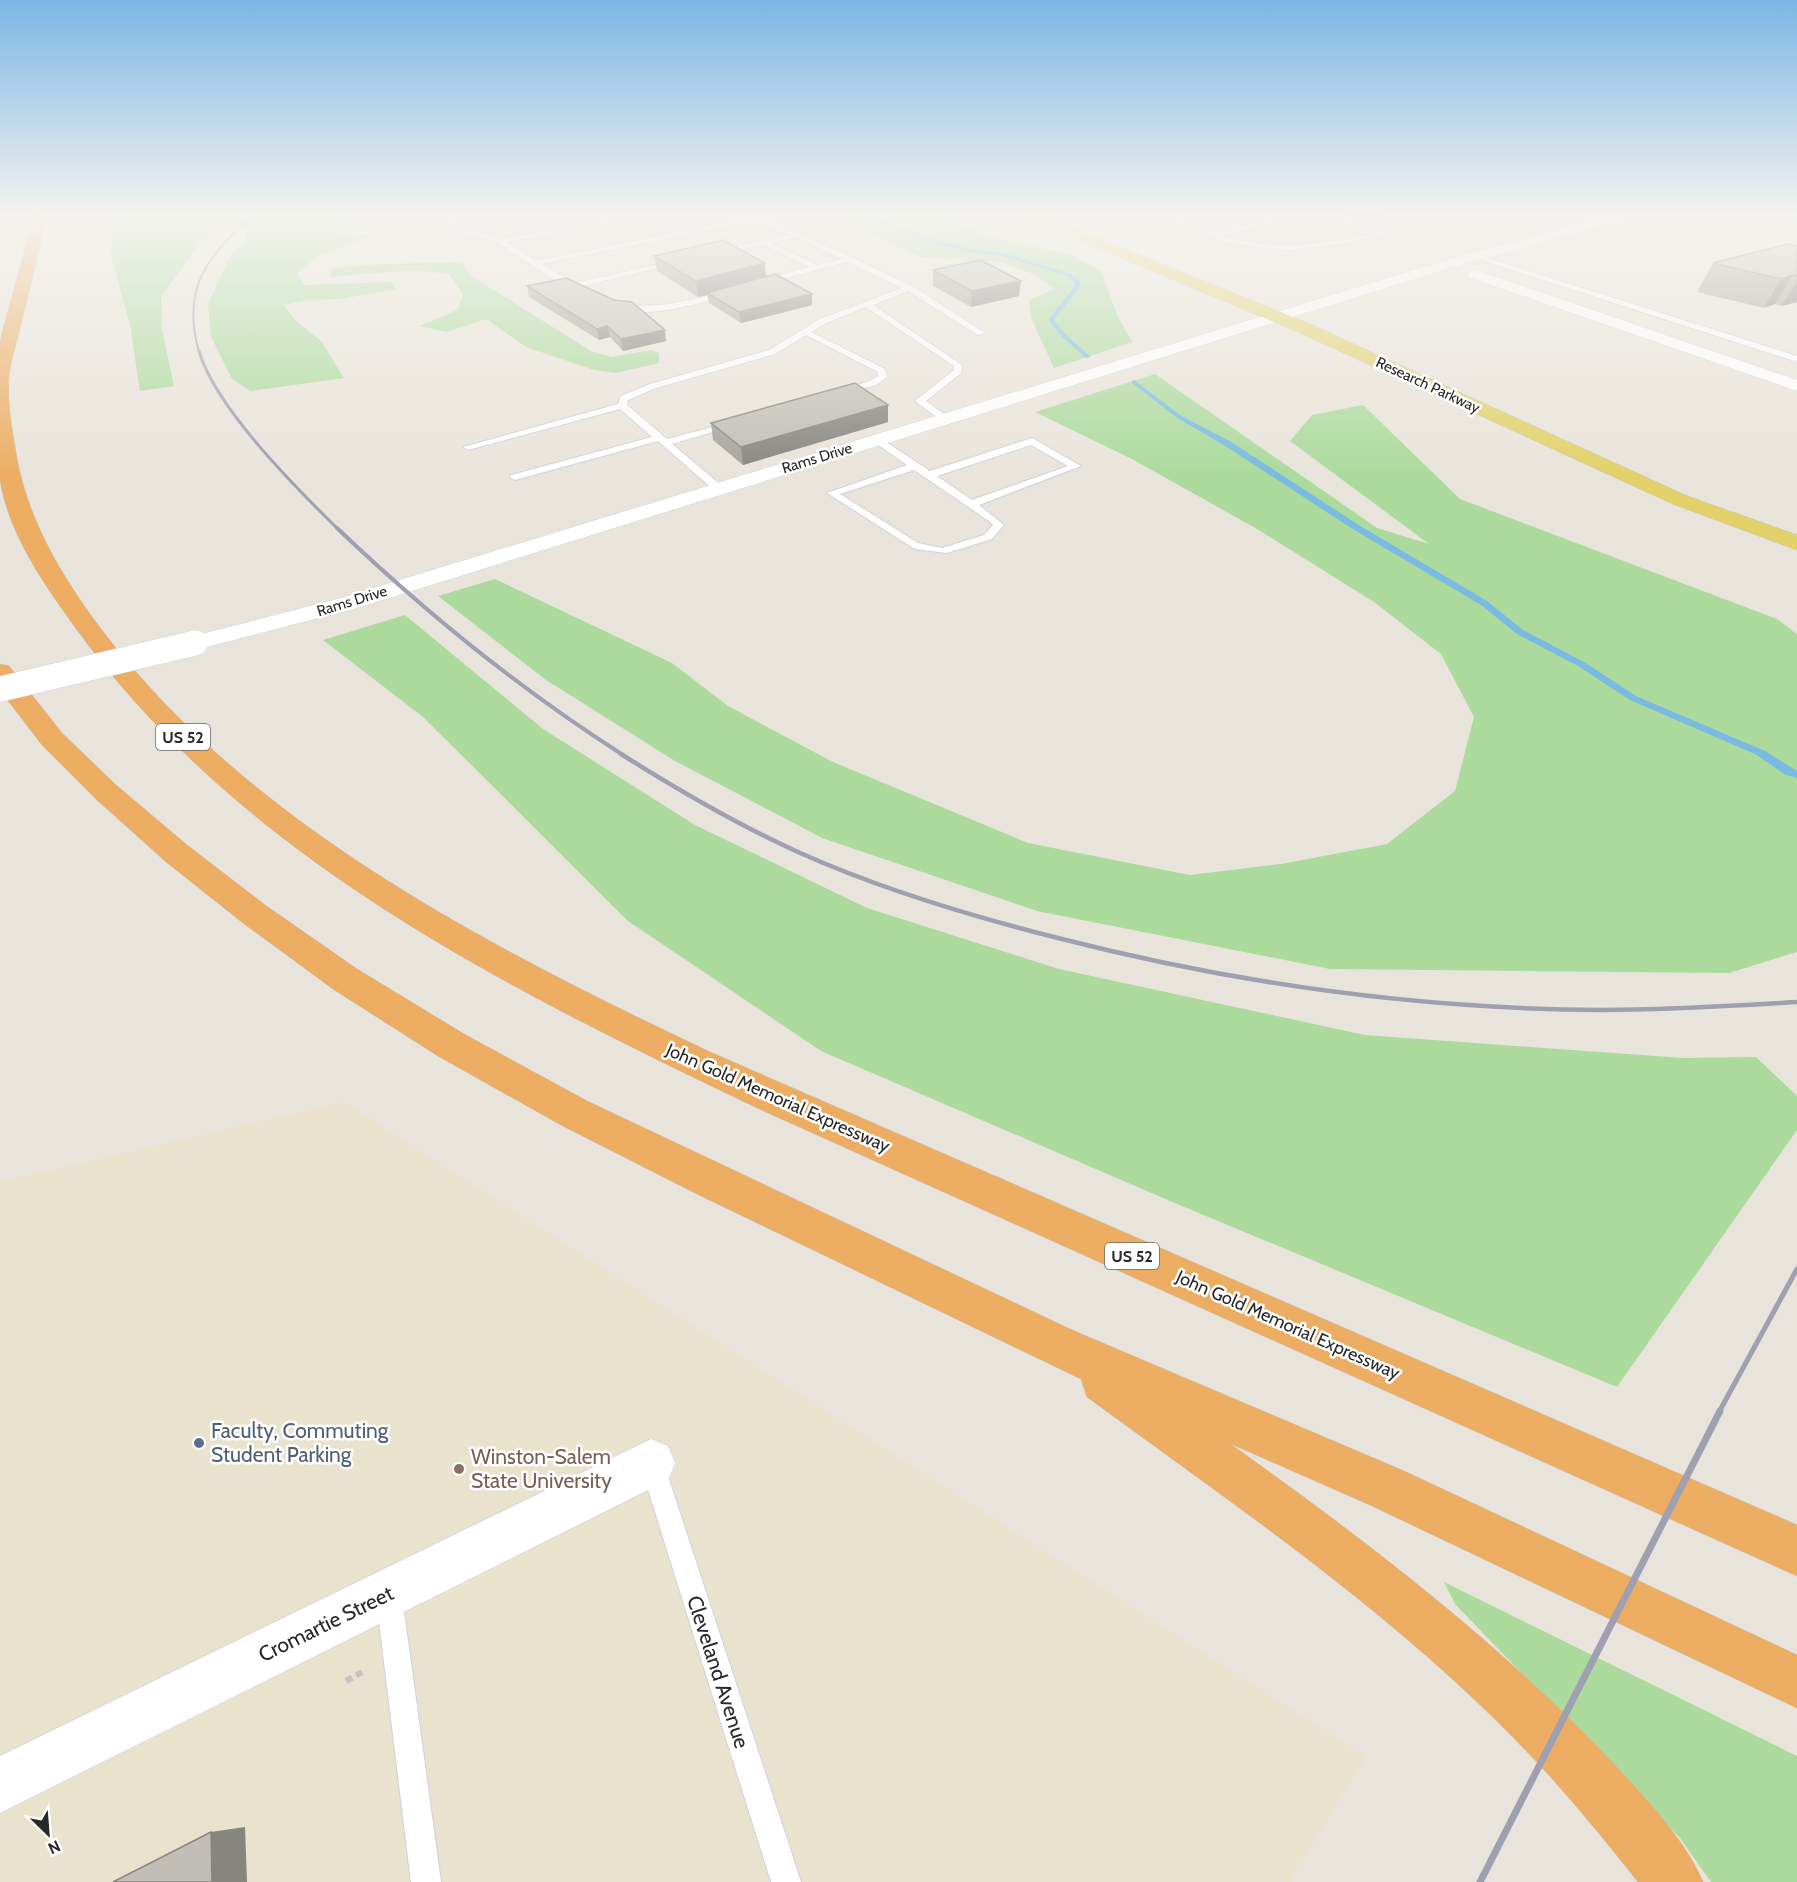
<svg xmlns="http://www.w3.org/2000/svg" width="1797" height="1882" font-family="Cabin,sans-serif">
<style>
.education{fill:#e9e2cc}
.green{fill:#abda9c}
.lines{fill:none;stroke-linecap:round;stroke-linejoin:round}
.stream{fill:#78bae1;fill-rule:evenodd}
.lane-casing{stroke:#d0d1df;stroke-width:2}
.street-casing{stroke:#d0d1df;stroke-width:1}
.secondary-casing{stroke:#d0d1df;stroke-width:1}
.primary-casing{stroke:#c3c3c3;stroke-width:1}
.highway-casing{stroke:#c3c3c3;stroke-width:1}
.path{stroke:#c3c3c3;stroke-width:6;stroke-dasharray:7 4.5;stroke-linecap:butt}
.lane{fill:#fff;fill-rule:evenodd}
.street{fill:#fff;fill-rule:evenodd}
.secondary{fill:#fff;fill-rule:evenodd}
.primary{fill:#e1d168;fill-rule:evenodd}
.highway{fill:#ecad62;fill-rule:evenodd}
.rail-far5{stroke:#9e9fb0;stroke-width:2}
.rail-far4{stroke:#9e9fb0;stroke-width:3}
.rail-far3{stroke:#9e9fb0;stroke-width:4}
.rail-far2{stroke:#9e9fb0;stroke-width:4.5}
.rail-far1{stroke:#9e9fb0;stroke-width:5}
.rail{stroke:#9e9fb0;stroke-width:7}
.secondary-bridge-casing{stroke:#d0d1df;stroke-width:26;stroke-linecap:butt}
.secondary-bridge{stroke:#fff;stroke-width:25}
.wall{fill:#a6a39d}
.shaded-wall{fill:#878580}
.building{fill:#c1beb7;stroke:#878580;stroke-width:1.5}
.service-dot{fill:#5c6f8a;stroke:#fff;stroke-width:2}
.education-dot{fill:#8d6e63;stroke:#fff;stroke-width:2}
.labels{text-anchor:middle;stroke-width:5;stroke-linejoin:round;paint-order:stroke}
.far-street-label{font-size:15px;fill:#282828;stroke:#fff}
.shield{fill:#fff;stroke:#686868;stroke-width:1.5}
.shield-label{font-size:16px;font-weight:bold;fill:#282828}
.street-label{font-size:18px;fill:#282828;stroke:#fff}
.near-service-label{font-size:21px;fill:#4e5e75;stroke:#fff;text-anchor:start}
.near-education-label{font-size:21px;fill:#785e54;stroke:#fff;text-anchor:start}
.near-street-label{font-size:21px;fill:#282828;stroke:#fff}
</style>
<rect width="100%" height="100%" fill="#e9e4db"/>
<!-- education -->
<path class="education" d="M 344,1102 L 1366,1757 L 1289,1882 L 0,1882 L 0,1182 Z"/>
<!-- green -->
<path class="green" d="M 113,213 L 350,213 L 335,233 L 372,236 L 318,256 L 297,274 L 304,285 L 391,282 L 396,289 L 341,299 L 308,300 L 284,305 L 295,320 L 321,341 L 344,378 L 250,391 L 232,379 L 211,337 L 208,304 L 230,256 L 244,241 L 249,229 L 216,230 L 200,243 L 161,297 L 162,330 L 174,386 L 140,391 L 130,325 L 111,255 Z
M 832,213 L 936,213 L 985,235 L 1075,256 L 1101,271 L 1118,317 L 1132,342 L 1054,368 L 1031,318 L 1029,300 L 1055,289 L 1033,274 L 1001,262 L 920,257 L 824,214 Z
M 462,262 L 473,277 L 591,351 L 611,357 L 650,350 L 659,353 L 659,363 L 616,373 L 594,370 L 526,347 L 486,319 L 447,332 L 420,326 L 457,310 L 463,294 L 449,274 L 413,270 L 330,277 L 332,268 L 381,264 Z
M 1155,374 L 1377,528 L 1429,544 L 1290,441 L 1312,415 L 1363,405 L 1460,499 L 1777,619 L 1797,634 L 1797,952 L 1729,973 L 1330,969 L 1037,911 L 822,838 L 675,761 L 546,680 L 438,596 L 495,579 L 672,663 L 728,706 L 833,762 L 1028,843 L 1190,875 L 1281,864 L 1387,844 L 1455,791 L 1474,717 L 1441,654 L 1374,602 L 1257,529 L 1132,459 L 1035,412 Z
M 405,615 L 543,729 L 695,825 L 867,908 L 1059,969 L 1365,1035 L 1683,1058 L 1756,1057 L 1797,1096 L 1797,1130 L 1617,1387 L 1170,1201 L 821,1051 L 628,921 L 423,717 L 323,640 Z
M 1444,1582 L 1797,1756 L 1797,1882 L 1711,1882 L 1680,1838 L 1455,1604 Z"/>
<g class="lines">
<!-- stream -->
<path class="stream" d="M 859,213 L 864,213 L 927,238 L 968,248 L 1006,254 L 1071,274 L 1080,281 L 1080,287 L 1054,320 L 1066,335 L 1091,357 L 1086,358 L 1062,337 L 1048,320 L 1074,287 L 1074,282 L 1067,276 L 1003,256 L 968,252 L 923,240 Z
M 1134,380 L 1180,415 L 1233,443 L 1357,524 L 1487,601 L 1523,630 L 1584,662 L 1636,696 L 1765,751 L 1797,771 L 1797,778 L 1784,774 L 1757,755 L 1630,700 L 1578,666 L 1517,634 L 1481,605 L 1351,528 L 1227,447 L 1176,417 L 1132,383 L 1132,381 Z"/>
<defs>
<path id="lane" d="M 446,213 L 452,213 L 456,228 L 502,239 L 650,213 L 663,213 L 507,242 L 536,261 L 748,218 L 729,213 L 761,217 L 851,257 L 912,286 L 985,333 L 978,335 L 908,291 L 873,305 L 962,365 L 961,373 L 926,401 L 948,417 L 948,421 L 942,421 L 915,401 L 954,370 L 954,366 L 866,307 L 826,323 L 811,332 L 885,369 L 887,377 L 876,385 L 836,395 L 836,391 L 870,381 L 878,376 L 878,372 L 806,335 L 775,354 L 656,388 L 628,400 L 627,405 L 667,439 L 736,421 L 736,425 L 672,444 L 722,486 L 722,490 L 714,490 L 658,441 L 515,480 L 510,477 L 511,475 L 652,437 L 620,409 L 468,450 L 463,447 L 618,404 L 621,396 L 650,384 L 769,350 L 820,319 L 902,288 L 847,262 L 759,285 L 759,281 L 809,267 L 764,245 L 714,255 L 714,251 L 789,235 L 751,219 L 749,222 L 541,264 L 575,283 L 678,260 L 682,262 L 582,286 L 586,289 L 582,291 L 550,277 L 494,240 L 451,230 ZM 795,237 L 841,259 L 817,265 L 771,243 Z
M 1155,213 L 1163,213 L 1215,233 L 1298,213 L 1308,213 L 1222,236 C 1273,251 1324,245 1375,233 L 1318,213 L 1327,213 L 1382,231 L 1447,213 L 1456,213 L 1348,243 L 1295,250 L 1268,249 L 1227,242 Z
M 1475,254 L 1797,356 L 1797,362 L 1475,258 Z
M 729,290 L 733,292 L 732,294 C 704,302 640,322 615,306 L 619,304 C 658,310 692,300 729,290 Z
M 874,438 L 880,438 L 930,471 L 1032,438 L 1081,466 L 979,505 L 1004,525 L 992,539 L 947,553 L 915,549 L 827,493 L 907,465 L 874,442 ZM 1031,445 L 1068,466 L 972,500 L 937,476 ZM 914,470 L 989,521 L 993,525 L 984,535 L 942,548 L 918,543 L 840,494 Z
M 652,1452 L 660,1456 L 664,1464 L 801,1882 L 771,1882 L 640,1464 L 644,1456 Z
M 389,1584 L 398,1588 L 402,1597 L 441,1882 L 411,1882 L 376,1597 L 380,1588 Z"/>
<path id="street" d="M 763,213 L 783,213 C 777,219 762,223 754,221 L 752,218 Z
M 1476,270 L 1797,380 L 1797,391 L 1471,278 L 1468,275 L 1471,272 Z
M 651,1439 L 668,1446 L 675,1463 L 668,1480 L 0,1813 L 0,1756 Z"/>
<path id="secondary" d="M 1616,213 L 1637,213 L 1635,216 L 1450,268 L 357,608 L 195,650 L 186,648 L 183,643 L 186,638 L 341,598 L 1440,262 Z"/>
<path id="primary" d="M 1019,213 L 1037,213 L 1310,324 L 1687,496 L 1797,535 L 1797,550 L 1673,504 L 1298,332 L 1021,216 Z"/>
<path id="highway" d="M 34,213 L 48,213 C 39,250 30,287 21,324 C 17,341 11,359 9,376 C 7,398 11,425 15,447 C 25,516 60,574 101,629 C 250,826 491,948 710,1052 L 1797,1525 L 1797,1576 L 755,1107 C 505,987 241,858 75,627 C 44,584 8,533 0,479 C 0,458 0,435 0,414 C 0,391 0,367 0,344 C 2,329 8,314 11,300 C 19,271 27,242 34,213 Z
M 0,664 L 9,666 L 62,733 L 116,785 L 187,845 L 265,905 L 357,969 L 464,1034 L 587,1101 L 1072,1330 L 1404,1471 L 1797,1655 L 1797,1708 L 1370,1505 L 1229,1443 C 1365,1540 1498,1641 1613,1763 C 1644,1796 1686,1841 1703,1882 L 1638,1882 C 1604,1839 1570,1797 1532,1757 C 1401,1618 1240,1509 1087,1397 L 1081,1379 L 697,1194 L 561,1125 L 438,1056 L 333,989 L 243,923 L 165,861 L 96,799 L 42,745 L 0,690 Z"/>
</defs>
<!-- lane casing -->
<use href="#lane" class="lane-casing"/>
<!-- street casing -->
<use href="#street" class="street-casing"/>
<!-- secondary casing -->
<use href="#secondary" class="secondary-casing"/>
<!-- primary casing -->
<use href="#primary" class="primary-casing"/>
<!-- highway casing -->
<use href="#highway" class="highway-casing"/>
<!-- path -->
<path class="path" d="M 346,1681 L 366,1670"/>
<!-- lane -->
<use href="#lane" class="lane"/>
<!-- street -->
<use href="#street" class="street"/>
<!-- secondary -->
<use href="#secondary" class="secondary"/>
<!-- primary -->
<use href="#primary" class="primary"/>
<!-- highway -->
<use href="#highway" class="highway"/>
<!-- rail-far5 -->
<path class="rail-far5" d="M 199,352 C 180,285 209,256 255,213"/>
<!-- rail-far4 -->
<path class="rail-far4" d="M 199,351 C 215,407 296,488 338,529"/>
<!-- rail-far3 -->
<path class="rail-far3" d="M 337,528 C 424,611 521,690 623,755"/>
<!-- rail-far2 -->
<path class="rail-far2" d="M 621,754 C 678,790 736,824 798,852 C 880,889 967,915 1054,937 C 1232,983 1417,1009 1601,1010 C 1666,1010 1732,1006 1797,1002"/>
<!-- rail-far1 -->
<path class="rail-far1" d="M 1719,1412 L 1797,1269"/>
<!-- rail -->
<path class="rail" d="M 1480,1882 L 1720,1411"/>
<defs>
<path id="secondary-bridge" d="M 0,689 L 195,643"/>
</defs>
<!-- secondary-bridge casing -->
<use href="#secondary-bridge" class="secondary-bridge-casing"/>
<!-- secondary-bridge -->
<use href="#secondary-bridge" class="secondary-bridge"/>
</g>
<!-- wall -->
<path class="wall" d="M 1342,213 L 1388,213 L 1363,220 Z
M 1797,246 L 1797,302 L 1781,306 L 1775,304 L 1764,308 L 1697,292 L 1713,263 Z
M 654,256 L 766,276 L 812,294 L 812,305 L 741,323 L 709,303 L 707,295 L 698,297 L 657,271 Z
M 933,270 L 1019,296 L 971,307 L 933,286 Z
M 527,286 L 666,341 L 623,351 L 610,337 L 599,340 L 529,297 Z
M 888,422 L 743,465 L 713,440 L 711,423 Z"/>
<!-- shaded-wall -->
<path class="shaded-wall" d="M 1365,213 L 1388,213 L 1363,220 Z
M 765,263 L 766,278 L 707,293 L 707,295 L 698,297 L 696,281 Z
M 1793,275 L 1775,304 L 1764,308 L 1781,279 Z
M 1021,281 L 1019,296 L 971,307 L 972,291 Z
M 1797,281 L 1797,302 L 1781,306 Z
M 812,294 L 812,305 L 741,323 L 739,312 Z
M 607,326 L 610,337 L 599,340 L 597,329 Z
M 665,330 L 666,341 L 623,351 L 621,339 Z
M 888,405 L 888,422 L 743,465 L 741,447 Z
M 245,1827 L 247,1882 L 212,1882 L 211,1832 Z"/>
<!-- building -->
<path class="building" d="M 723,240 L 765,263 L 696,281 L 654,256 Z
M 1788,244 L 1797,246 L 1797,276 L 1793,275 L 1781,279 L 1713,263 Z
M 980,260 L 1021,281 L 972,291 L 933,270 Z
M 775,274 L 812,294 L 739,312 L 707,293 Z
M 566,278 L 614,300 L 632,302 L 665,330 L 621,339 L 607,326 L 597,329 L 527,286 Z
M 855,383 L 888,405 L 741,447 L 711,423 Z
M 211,1832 L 212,1882 L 113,1882 Z"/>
<!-- sky -->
<linearGradient id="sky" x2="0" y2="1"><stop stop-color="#7bb6e5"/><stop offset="0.45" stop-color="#f5f3ef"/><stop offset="1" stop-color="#f5f3ef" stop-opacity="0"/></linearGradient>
<rect width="1797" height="476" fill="url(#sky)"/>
<!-- markers -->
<circle class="service-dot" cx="199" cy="1443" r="6"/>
<circle class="education-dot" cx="459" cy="1469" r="6"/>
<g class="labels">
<!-- far-street labels -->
<g class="far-street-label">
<text transform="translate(1428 385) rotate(25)" y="5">Research Parkway</text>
<text transform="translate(817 458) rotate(-17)" y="5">Rams Drive</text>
<text transform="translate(352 601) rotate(-17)" y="5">Rams Drive</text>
</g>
<!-- shield labels -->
<g class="shield">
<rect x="156" y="724" width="54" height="26" rx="4.5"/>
<rect x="1105" y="1243" width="54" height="26" rx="4.5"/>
</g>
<g class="shield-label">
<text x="183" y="743">US 52</text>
<text x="1132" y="1262">US 52</text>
</g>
<!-- street labels -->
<g class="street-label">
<text transform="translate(778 1098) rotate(24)" y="6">John Gold Memorial Expressway</text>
<text transform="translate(1288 1325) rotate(24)" y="6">John Gold Memorial Expressway</text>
</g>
<!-- near-service labels -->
<g class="near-service-label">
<text x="211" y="1438">Faculty, Commuting<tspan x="211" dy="24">Student Parking</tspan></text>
</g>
<!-- near-education labels -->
<g class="near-education-label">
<text x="471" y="1464">Winston-Salem<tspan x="471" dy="24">State University</tspan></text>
</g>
<!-- near-street labels -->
<g class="near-street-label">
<text transform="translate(326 1624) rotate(-26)" y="7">Cromartie Street</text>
<text transform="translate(718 1672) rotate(72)" y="7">Cleveland Avenue</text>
</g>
</g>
<!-- north arrow -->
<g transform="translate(48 1834) rotate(155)" stroke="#ffffff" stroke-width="4.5" paint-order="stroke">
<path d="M0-4.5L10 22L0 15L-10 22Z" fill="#282828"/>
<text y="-9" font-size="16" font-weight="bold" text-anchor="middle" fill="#282828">N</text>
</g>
</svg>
